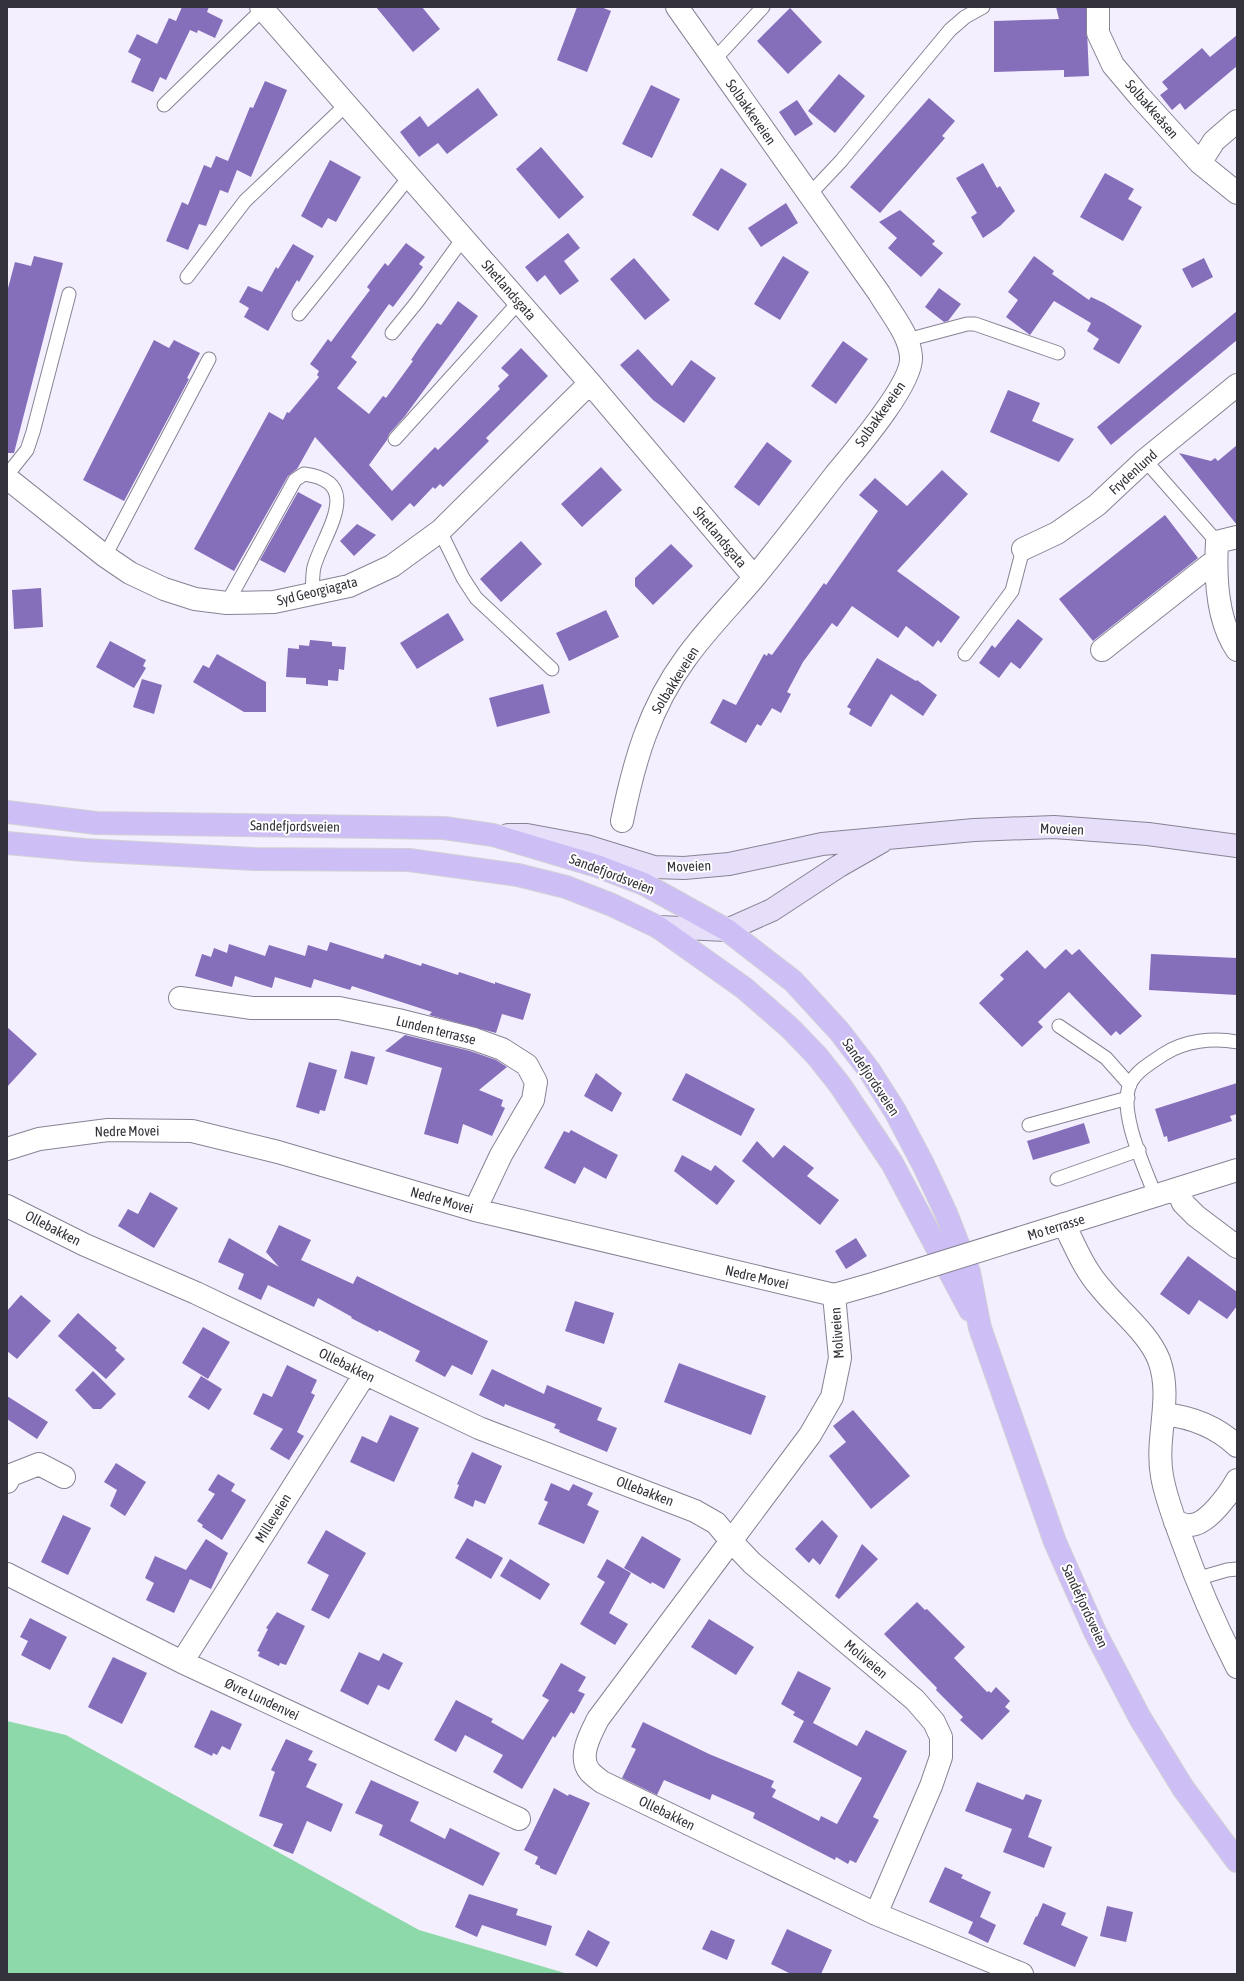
<svg xmlns="http://www.w3.org/2000/svg" width="1244" height="1981" font-family="'Asap Condensed',sans-serif">
<style>
.green{fill:#8ed9a9}
.building{fill:#856eba}
.lines{fill:none;stroke-linecap:round;stroke-linejoin:round}
.lane-casing{stroke:#878394;stroke-width:15}
.street-casing{stroke:#878394;stroke-width:24}
.secondary-casing{stroke:#878394;stroke-width:24}
.primary-casing{stroke:#d2d2d4;stroke-width:24}
.lane{stroke:#fff;stroke-width:13}
.street{stroke:#fff;stroke-width:22}
.secondary{stroke:#e7defa;stroke-width:22}
.primary{stroke:#cebef6;stroke-width:22}
.street-bridge-casing{stroke:#878394;stroke-width:24;stroke-linecap:butt}
.street-bridge{stroke:#fff;stroke-width:22}
.labels{text-anchor:middle;stroke-width:4;stroke-linejoin:round;paint-order:stroke}
.street-label{font-size:14px;fill:#34323a;stroke:#fff}
</style>
<rect width="100%" height="100%" fill="#f3effe"/>
<!-- green -->
<path class="green" d="M 7,1721 L 66,1735 L 419,1930 L 568,1974 L 7,1974 Z"/>
<!-- building -->
<path class="building" d="M 182,7 L 209,7 L 207,12 L 223,20 L 215,38 L 198,30 L 197,33 L 190,30 L 166,80 L 160,77 L 153,92 L 131,82 L 141,59 L 128,52 L 137,34 L 157,44 L 169,18 L 176,21 Z
M 376,7 L 422,7 L 440,29 L 413,52 Z
M 577,7 L 601,7 L 611,11 L 587,72 L 557,60 Z
M 1056,7 L 1086,7 L 1089,76 L 1064,77 L 1064,70 L 994,72 L 994,21 L 1059,19 Z
M 790,8 L 822,42 L 788,74 L 757,41 Z
M 1237,35 L 1237,66 L 1185,110 L 1180,103 L 1172,110 L 1160,95 L 1168,89 L 1162,82 L 1202,48 L 1210,57 Z
M 839,74 L 865,96 L 835,133 L 808,111 Z
M 265,81 L 287,90 L 251,177 L 237,170 L 228,193 L 220,190 L 206,226 L 199,224 L 188,250 L 166,241 L 182,202 L 188,205 L 204,165 L 211,168 L 216,156 L 228,161 L 250,107 L 253,108 Z
M 651,85 L 680,99 L 652,158 L 622,144 Z
M 478,88 L 498,115 L 447,154 L 438,143 L 419,157 L 400,132 L 420,116 L 428,127 Z
M 929,98 L 955,121 L 942,136 L 945,138 L 880,213 L 850,187 Z
M 797,100 L 813,124 L 795,136 L 779,112 Z
M 541,147 L 584,197 L 559,219 L 516,169 Z
M 330,160 L 361,177 L 336,222 L 328,218 L 322,228 L 301,216 Z
M 983,163 L 997,188 L 1000,186 L 1015,211 L 1000,226 L 983,238 L 971,217 L 977,213 L 956,178 Z
M 721,168 L 747,184 L 718,231 L 692,215 Z
M 1105,173 L 1134,189 L 1128,199 L 1142,207 L 1123,241 L 1080,217 Z
M 786,203 L 798,223 L 761,247 L 748,228 Z
M 900,210 L 935,241 L 932,244 L 943,253 L 921,277 L 888,248 L 897,238 L 879,222 Z
M 568,233 L 580,248 L 564,261 L 579,281 L 560,295 L 545,275 L 537,282 L 525,267 Z
M 406,243 L 425,257 L 419,264 L 423,267 L 393,307 L 389,304 L 351,357 L 357,362 L 337,388 L 369,414 L 383,396 L 386,398 L 413,361 L 411,360 L 419,348 L 437,323 L 441,325 L 458,301 L 478,316 L 405,416 L 389,434 L 387,440 L 369,465 L 392,491 L 435,447 L 438,450 L 500,389 L 498,386 L 509,375 L 501,368 L 521,348 L 548,376 L 486,438 L 489,441 L 443,487 L 440,484 L 435,489 L 433,487 L 414,507 L 410,503 L 392,521 L 315,437 L 297,469 L 288,476 L 234,571 L 194,549 L 269,412 L 283,420 L 287,412 L 289,413 L 319,377 L 317,375 L 319,371 L 310,364 L 328,339 L 331,342 L 348,319 L 370,290 L 367,287 L 385,263 L 388,266 Z
M 293,244 L 314,256 L 299,282 L 297,280 L 268,331 L 244,317 L 249,308 L 239,302 L 248,286 L 262,292 L 276,267 L 278,269 Z
M 34,256 L 63,263 L 14,453 L 7,453 L 7,292 L 15,262 L 31,266 Z
M 783,256 L 809,272 L 780,320 L 754,304 Z
M 1034,256 L 1054,271 L 1052,274 L 1089,300 L 1091,297 L 1104,303 L 1142,326 L 1119,364 L 1093,349 L 1099,339 L 1087,331 L 1091,323 L 1054,301 L 1030,335 L 1006,317 L 1018,300 L 1008,292 Z
M 634,258 L 670,300 L 645,320 L 610,279 Z
M 1204,258 L 1213,277 L 1192,288 L 1182,269 Z
M 939,288 L 961,304 L 948,321 L 944,322 L 925,307 Z
M 1237,311 L 1237,340 L 1111,445 L 1097,427 Z
M 154,340 L 169,348 L 174,340 L 200,353 L 187,378 L 189,379 L 124,501 L 83,480 Z
M 843,341 L 868,359 L 836,404 L 811,386 Z
M 638,349 L 672,386 L 691,360 L 716,378 L 684,423 L 653,400 L 620,365 Z
M 1008,390 L 1040,403 L 1032,421 L 1074,439 L 1059,462 L 990,432 Z
M 767,442 L 792,461 L 759,506 L 734,487 Z
M 1237,445 L 1237,525 L 1179,453 L 1211,461 L 1215,458 L 1218,461 Z
M 601,467 L 622,490 L 582,527 L 561,504 Z
M 942,470 L 968,494 L 897,571 L 960,617 L 941,643 L 938,640 L 933,647 L 906,626 L 898,638 L 852,606 L 837,627 L 832,623 L 803,662 L 787,692 L 791,694 L 781,713 L 772,708 L 761,726 L 757,724 L 746,743 L 710,723 L 723,699 L 736,705 L 764,654 L 767,656 L 768,653 L 772,655 L 824,583 L 826,585 L 878,511 L 859,495 L 875,478 L 907,506 Z
M 298,492 L 322,505 L 285,573 L 260,560 Z
M 1165,515 L 1198,558 L 1093,641 L 1059,599 Z
M 357,524 L 376,535 L 354,556 L 340,541 Z
M 521,541 L 542,564 L 501,602 L 480,579 Z
M 671,544 L 693,566 L 653,605 L 635,586 L 635,578 Z
M 41,588 L 43,627 L 14,629 L 12,590 Z
M 606,610 L 619,637 L 569,661 L 556,633 Z
M 448,613 L 464,640 L 417,669 L 400,643 Z
M 1018,619 L 1043,639 L 1020,669 L 1011,662 L 999,678 L 979,663 L 992,645 L 995,648 Z
M 310,640 L 332,642 L 332,646 L 346,647 L 344,670 L 339,669 L 338,681 L 328,680 L 328,686 L 306,684 L 306,678 L 286,677 L 288,648 L 299,649 L 299,645 L 309,646 Z
M 110,641 L 146,660 L 143,666 L 146,668 L 134,688 L 96,667 Z
M 217,654 L 266,682 L 266,712 L 244,712 L 193,682 L 203,665 L 209,668 Z
M 877,658 L 916,681 L 917,680 L 937,695 L 923,716 L 891,694 L 871,727 L 849,714 L 851,709 L 847,707 Z
M 142,679 L 162,685 L 154,714 L 133,707 Z
M 543,684 L 550,713 L 497,727 L 489,698 Z
M 330,942 L 383,959 L 385,954 L 421,966 L 422,963 L 458,975 L 459,972 L 495,984 L 495,982 L 531,994 L 523,1020 L 502,1014 L 496,1033 L 429,1015 L 432,1012 L 352,986 L 350,990 L 314,979 L 311,988 L 275,977 L 272,988 L 235,976 L 232,987 L 195,976 L 202,954 L 211,957 L 214,948 L 227,953 L 229,944 L 265,956 L 269,945 L 305,956 L 308,945 L 327,951 Z
M 1066,949 L 1072,955 L 1079,949 L 1142,1016 L 1120,1035 L 1116,1031 L 1111,1036 L 1069,992 L 1038,1022 L 1043,1027 L 1022,1047 L 979,1003 L 1004,979 L 1000,975 L 1027,950 L 1045,969 Z
M 1151,954 L 1237,958 L 1237,995 L 1149,990 Z
M 7,1027 L 37,1054 L 7,1087 Z
M 405,1035 L 470,1051 L 496,1060 L 507,1067 L 479,1090 L 503,1100 L 501,1106 L 505,1108 L 492,1136 L 463,1124 L 458,1144 L 424,1134 L 442,1068 L 385,1051 Z
M 351,1051 L 375,1057 L 367,1085 L 344,1078 Z
M 309,1062 L 337,1070 L 325,1111 L 320,1110 L 319,1114 L 296,1107 Z
M 596,1073 L 622,1093 L 612,1112 L 584,1096 Z
M 686,1073 L 755,1109 L 741,1136 L 672,1100 Z
M 1237,1083 L 1237,1114 L 1230,1116 L 1232,1121 L 1168,1142 L 1167,1136 L 1164,1137 L 1155,1109 Z
M 1084,1123 L 1090,1143 L 1033,1160 L 1027,1141 Z
M 571,1130 L 618,1155 L 606,1179 L 584,1167 L 575,1184 L 544,1168 L 564,1131 L 569,1133 Z
M 757,1141 L 773,1158 L 784,1145 L 814,1168 L 807,1176 L 839,1200 L 820,1225 L 742,1161 Z
M 682,1155 L 711,1171 L 715,1165 L 735,1181 L 717,1205 L 674,1171 Z
M 150,1192 L 178,1208 L 154,1248 L 118,1226 L 128,1209 L 138,1214 Z
M 279,1225 L 311,1240 L 301,1260 L 353,1284 L 357,1276 L 488,1341 L 472,1375 L 452,1365 L 445,1377 L 415,1361 L 420,1351 L 379,1330 L 378,1332 L 351,1318 L 352,1317 L 318,1298 L 314,1307 L 268,1285 L 261,1300 L 238,1289 L 244,1274 L 218,1262 L 229,1238 L 279,1267 L 266,1252 Z
M 856,1238 L 867,1256 L 846,1269 L 835,1251 Z
M 1188,1256 L 1237,1292 L 1237,1306 L 1227,1319 L 1199,1300 L 1189,1315 L 1160,1294 Z
M 21,1295 L 51,1321 L 17,1359 L 7,1351 L 7,1311 Z
M 575,1301 L 614,1313 L 604,1344 L 565,1331 Z
M 78,1313 L 117,1348 L 115,1350 L 125,1359 L 106,1379 L 58,1336 Z
M 203,1327 L 230,1342 L 208,1379 L 182,1363 Z
M 679,1363 L 766,1396 L 751,1435 L 664,1402 Z
M 287,1365 L 317,1380 L 311,1393 L 315,1395 L 297,1432 L 304,1436 L 289,1460 L 270,1449 L 283,1429 L 253,1414 L 263,1393 L 272,1397 Z
M 492,1369 L 544,1394 L 547,1385 L 602,1408 L 597,1420 L 617,1428 L 607,1452 L 559,1432 L 560,1430 L 554,1428 L 556,1424 L 505,1404 L 504,1407 L 479,1395 Z
M 93,1371 L 116,1394 L 101,1409 L 93,1409 L 75,1390 Z
M 201,1376 L 222,1389 L 209,1410 L 188,1397 Z
M 7,1396 L 48,1422 L 37,1439 L 7,1419 Z
M 853,1410 L 910,1476 L 871,1509 L 829,1456 L 846,1442 L 833,1426 Z
M 390,1415 L 419,1428 L 394,1482 L 350,1462 L 362,1436 L 377,1443 Z
M 472,1452 L 502,1466 L 485,1504 L 475,1500 L 473,1507 L 454,1498 L 459,1485 L 457,1484 Z
M 116,1463 L 146,1482 L 125,1516 L 110,1506 L 117,1490 L 104,1482 Z
M 218,1474 L 235,1484 L 231,1491 L 246,1500 L 222,1540 L 202,1527 L 203,1525 L 197,1521 L 215,1494 L 208,1490 Z
M 551,1483 L 569,1491 L 573,1484 L 593,1493 L 587,1505 L 599,1511 L 584,1544 L 538,1524 L 548,1502 L 544,1500 Z
M 63,1515 L 91,1528 L 68,1575 L 41,1562 Z
M 822,1520 L 838,1536 L 820,1565 L 813,1558 L 809,1563 L 795,1549 Z
M 326,1530 L 366,1553 L 329,1619 L 311,1610 L 329,1575 L 307,1563 Z
M 642,1536 L 681,1559 L 664,1589 L 652,1582 L 651,1584 L 624,1568 Z
M 467,1538 L 503,1558 L 491,1579 L 455,1558 Z
M 206,1539 L 228,1553 L 211,1589 L 190,1579 L 174,1613 L 146,1600 L 154,1583 L 145,1578 L 155,1556 L 186,1570 Z
M 862,1544 L 878,1559 L 839,1599 L 835,1596 Z
M 510,1559 L 550,1584 L 540,1600 L 500,1576 Z
M 607,1559 L 631,1573 L 609,1613 L 628,1624 L 615,1645 L 580,1624 L 605,1582 L 597,1577 Z
M 917,1602 L 925,1610 L 927,1609 L 965,1647 L 954,1658 L 987,1692 L 989,1691 L 991,1693 L 996,1687 L 1010,1701 L 1005,1707 L 1010,1711 L 982,1740 L 960,1720 L 963,1717 L 936,1690 L 937,1688 L 884,1634 Z
M 277,1612 L 305,1626 L 286,1665 L 280,1663 L 279,1666 L 258,1656 L 260,1652 L 257,1651 L 268,1629 L 266,1628 Z
M 30,1618 L 67,1637 L 50,1670 L 21,1655 L 28,1641 L 20,1637 Z
M 709,1619 L 754,1647 L 736,1675 L 691,1647 Z
M 359,1652 L 379,1661 L 383,1653 L 403,1663 L 389,1690 L 378,1685 L 368,1705 L 340,1691 Z
M 113,1657 L 147,1673 L 122,1724 L 88,1707 Z
M 561,1663 L 586,1677 L 578,1691 L 585,1694 L 574,1714 L 571,1712 L 555,1738 L 553,1736 L 522,1789 L 493,1772 L 503,1755 L 465,1735 L 456,1752 L 434,1740 L 456,1700 L 493,1719 L 491,1722 L 523,1740 L 549,1700 L 542,1696 Z
M 798,1671 L 831,1688 L 813,1723 L 857,1746 L 866,1730 L 907,1751 L 873,1817 L 879,1820 L 856,1863 L 850,1860 L 848,1864 L 836,1857 L 835,1860 L 753,1818 L 755,1813 L 712,1794 L 710,1800 L 664,1780 L 657,1795 L 622,1778 L 636,1749 L 631,1747 L 643,1722 L 709,1754 L 774,1781 L 771,1787 L 776,1790 L 772,1797 L 819,1821 L 821,1816 L 837,1824 L 862,1778 L 793,1742 L 804,1721 L 793,1715 L 795,1712 L 781,1704 Z
M 211,1710 L 242,1724 L 230,1750 L 222,1746 L 217,1755 L 213,1753 L 212,1756 L 194,1747 Z
M 286,1739 L 313,1751 L 308,1760 L 317,1764 L 306,1787 L 343,1804 L 331,1832 L 307,1821 L 293,1854 L 273,1846 L 283,1824 L 259,1816 L 275,1772 L 271,1770 Z
M 371,1780 L 419,1802 L 410,1821 L 445,1839 L 450,1828 L 500,1853 L 483,1886 L 379,1835 L 383,1825 L 355,1813 Z
M 977,1782 L 1023,1800 L 1026,1794 L 1042,1800 L 1028,1837 L 1052,1847 L 1044,1868 L 1003,1852 L 1012,1829 L 965,1811 Z
M 554,1788 L 568,1796 L 569,1794 L 590,1803 L 556,1875 L 540,1868 L 540,1866 L 535,1864 L 538,1857 L 524,1850 Z
M 945,1867 L 963,1875 L 961,1878 L 991,1892 L 980,1917 L 996,1925 L 988,1943 L 968,1933 L 973,1922 L 929,1902 Z
M 469,1894 L 518,1909 L 516,1915 L 552,1926 L 546,1946 L 482,1925 L 477,1937 L 455,1927 Z
M 1043,1903 L 1066,1913 L 1061,1925 L 1088,1937 L 1075,1967 L 1023,1944 L 1036,1916 L 1037,1917 Z
M 1107,1906 L 1133,1912 L 1126,1942 L 1100,1936 Z
M 787,1929 L 832,1950 L 821,1974 L 791,1974 L 771,1964 Z
M 588,1930 L 610,1942 L 597,1967 L 575,1955 Z
M 711,1930 L 735,1940 L 727,1960 L 702,1949 Z"/>
<g class="lines">
<defs>
<path id="lane" d="M 714,60 L 763,7
M 164,105 L 263,9
M 809,195 L 841,161 L 950,30 L 965,17 L 983,7
M 187,277 L 245,201 L 347,104
M 299,314 L 410,176
M 392,333 L 417,302 L 464,237
M 907,340 L 967,324 L 975,324 L 1058,353
M 395,439 L 519,302
M 1145,460 L 1217,542
M 7,475 L 27,450 L 33,432 L 69,294
M 440,531 L 463,578 L 476,598 L 552,669
M 105,556 L 209,359
M 227,603 L 295,480 L 304,474 C 366,482 323,534 314,567 C 312,575 313,586 312,594
M 965,654 L 1012,591 L 1023,549
M 1059,1026 L 1106,1058 L 1130,1085
M 1029,1125 L 1128,1098
M 1057,1179 L 1139,1150
M 1155,1195 C 1145,1168 1118,1112 1130,1084 C 1136,1071 1152,1062 1164,1054 C 1184,1041 1213,1037 1237,1042
M 1196,1579 L 1227,1570 L 1237,1569"/>
<path id="street" d="M 261,7 L 590,383 L 754,577
M 1098,7 L 1098,33 L 1113,65 L 1140,97 L 1200,163 L 1237,193
M 1200,163 L 1214,141 L 1237,121
M 7,478 L 105,556 L 130,573 L 164,589 L 195,599 L 227,603 L 274,602 L 349,586 L 392,566 L 440,531 L 590,383
M 1237,537 L 1217,542 C 1215,577 1217,621 1237,650
M 1023,549 L 1057,533 L 1097,505 L 1145,460 L 1237,385
M 1102,650 L 1216,560
M 622,821 C 634,762 649,708 686,658 C 706,630 731,605 753,579 C 781,545 808,510 835,475 C 853,453 913,384 911,357 C 910,335 890,312 879,293 L 677,7
M 180,998 L 252,1008 L 339,1008 L 398,1020 L 474,1039 L 502,1049 L 527,1065 L 536,1082 L 533,1100 L 501,1155 L 475,1210
M 7,1149 L 39,1139 L 108,1130 L 192,1131 L 278,1152 L 475,1210 L 834,1295 L 876,1283
M 1177,1189 L 1183,1203 L 1196,1216 L 1237,1247
M 7,1206 L 85,1245 L 196,1293 L 479,1428 L 695,1511 L 716,1523 L 731,1541 L 598,1719 C 591,1733 577,1757 590,1772 C 593,1775 598,1779 602,1782 L 876,1914
M 1064,1224 C 1075,1246 1084,1269 1100,1287 C 1118,1310 1148,1332 1159,1360 C 1173,1398 1155,1437 1162,1476 C 1166,1499 1175,1521 1183,1543 C 1198,1585 1216,1626 1237,1667
M 1033,1234 L 1237,1170
M 834,1295 L 840,1358 L 832,1397 L 810,1435 L 731,1541 L 752,1563 L 915,1700 L 934,1722 L 941,1737 L 941,1757 L 931,1786 L 876,1914 L 1022,1974
M 1164,1414 C 1191,1417 1217,1427 1237,1446
M 7,1482 L 11,1475 L 39,1464 L 64,1477
M 1175,1522 C 1180,1523 1186,1526 1191,1525 C 1208,1524 1230,1493 1237,1480
M 7,1574 L 182,1662 L 519,1819
M 182,1662 L 365,1374"/>
<path id="secondary" d="M 508,835 L 527,835 L 586,846 L 654,867 L 684,868 L 729,864 L 822,844 L 974,830 L 1054,827 L 1148,834 L 1237,846
M 658,927 L 727,930 L 772,910 L 839,866 L 881,842"/>
<path id="primary" d="M 7,812 L 96,823 L 444,828 L 493,835 L 597,866 L 644,884 L 727,930 L 793,981 L 839,1031 L 869,1070 L 895,1111 L 923,1164 L 946,1213 L 969,1272 L 980,1328 L 1055,1542 L 1095,1632 L 1140,1718 L 1183,1788 L 1237,1861
M 7,843 L 84,850 L 254,859 L 409,860 L 518,875 L 566,887 L 612,905 L 658,927 L 744,988 L 790,1028 L 817,1056 L 840,1085 L 892,1163 L 970,1310"/>
</defs>
<!-- lane casing -->
<use href="#lane" class="lane-casing"/>
<!-- street casing -->
<use href="#street" class="street-casing"/>
<!-- secondary casing -->
<use href="#secondary" class="secondary-casing"/>
<!-- primary casing -->
<use href="#primary" class="primary-casing"/>
<!-- lane -->
<use href="#lane" class="lane"/>
<!-- street -->
<use href="#street" class="street"/>
<!-- secondary -->
<use href="#secondary" class="secondary"/>
<!-- primary -->
<use href="#primary" class="primary"/>
<defs>
<path id="street-bridge" d="M 876,1283 L 1033,1234"/>
</defs>
<!-- street-bridge casing -->
<use href="#street-bridge" class="street-bridge-casing"/>
<!-- street-bridge -->
<use href="#street-bridge" class="street-bridge"/>
</g>
<g class="labels">
<!-- street labels -->
<g class="street-label">
<text transform="translate(1152 109) rotate(49)" y="5">Solbakkeåsen</text>
<text transform="translate(751 112) rotate(55)" y="5">Solbakkeveien</text>
<text transform="translate(509 290) rotate(49)" y="5">Shetlandsgata</text>
<text transform="translate(880 414) rotate(-55)" y="5">Solbakkeveien</text>
<text transform="translate(1133 472) rotate(-42)" y="5">Frydenlund</text>
<text transform="translate(720 537) rotate(50)" y="5">Shetlandsgata</text>
<text transform="translate(317 591) rotate(-14)" y="5">Syd Georgiagata</text>
<text transform="translate(675 680) rotate(-58)" y="5">Solbakkeveien</text>
<text transform="translate(295 826) rotate(1)" y="5">Sandefjordsveien</text>
<text transform="translate(1062 829) rotate(2)" y="5">Moveien</text>
<text transform="translate(689 866) rotate(-2)" y="5">Moveien</text>
<text transform="translate(612 874) rotate(21)" y="5">Sandefjordsveien</text>
<text transform="translate(436 1030) rotate(14)" y="5">Lunden terrasse</text>
<text transform="translate(871 1077) rotate(56)" y="5">Sandefjordsveien</text>
<text transform="translate(127 1131) rotate(-1)" y="5">Nedre Movei</text>
<text transform="translate(442 1200) rotate(16)" y="5">Nedre Movei</text>
<text transform="translate(1056 1227) rotate(-17)" y="5">Mo terrasse</text>
<text transform="translate(53 1228) rotate(27)" y="5">Ollebakken</text>
<text transform="translate(757 1277) rotate(13)" y="5">Nedre Movei</text>
<text transform="translate(837 1333) rotate(-94)" y="5">Moliveien</text>
<text transform="translate(347 1365) rotate(26)" y="5">Ollebakken</text>
<text transform="translate(645 1491) rotate(21)" y="5">Ollebakken</text>
<text transform="translate(273 1518) rotate(-58)" y="5">Milleveien</text>
<text transform="translate(1085 1606) rotate(65)" y="5">Sandefjordsveien</text>
<text transform="translate(866 1659) rotate(40)" y="5">Moliveien</text>
<text transform="translate(262 1699) rotate(25)" y="5">Øvre Lundenvei</text>
<text transform="translate(667 1813) rotate(26)" y="5">Ollebakken</text>
</g>
</g>
<!-- border -->
<rect width="1244" height="1981" fill="none" stroke="#34323a" stroke-width="16"/>
</svg>
